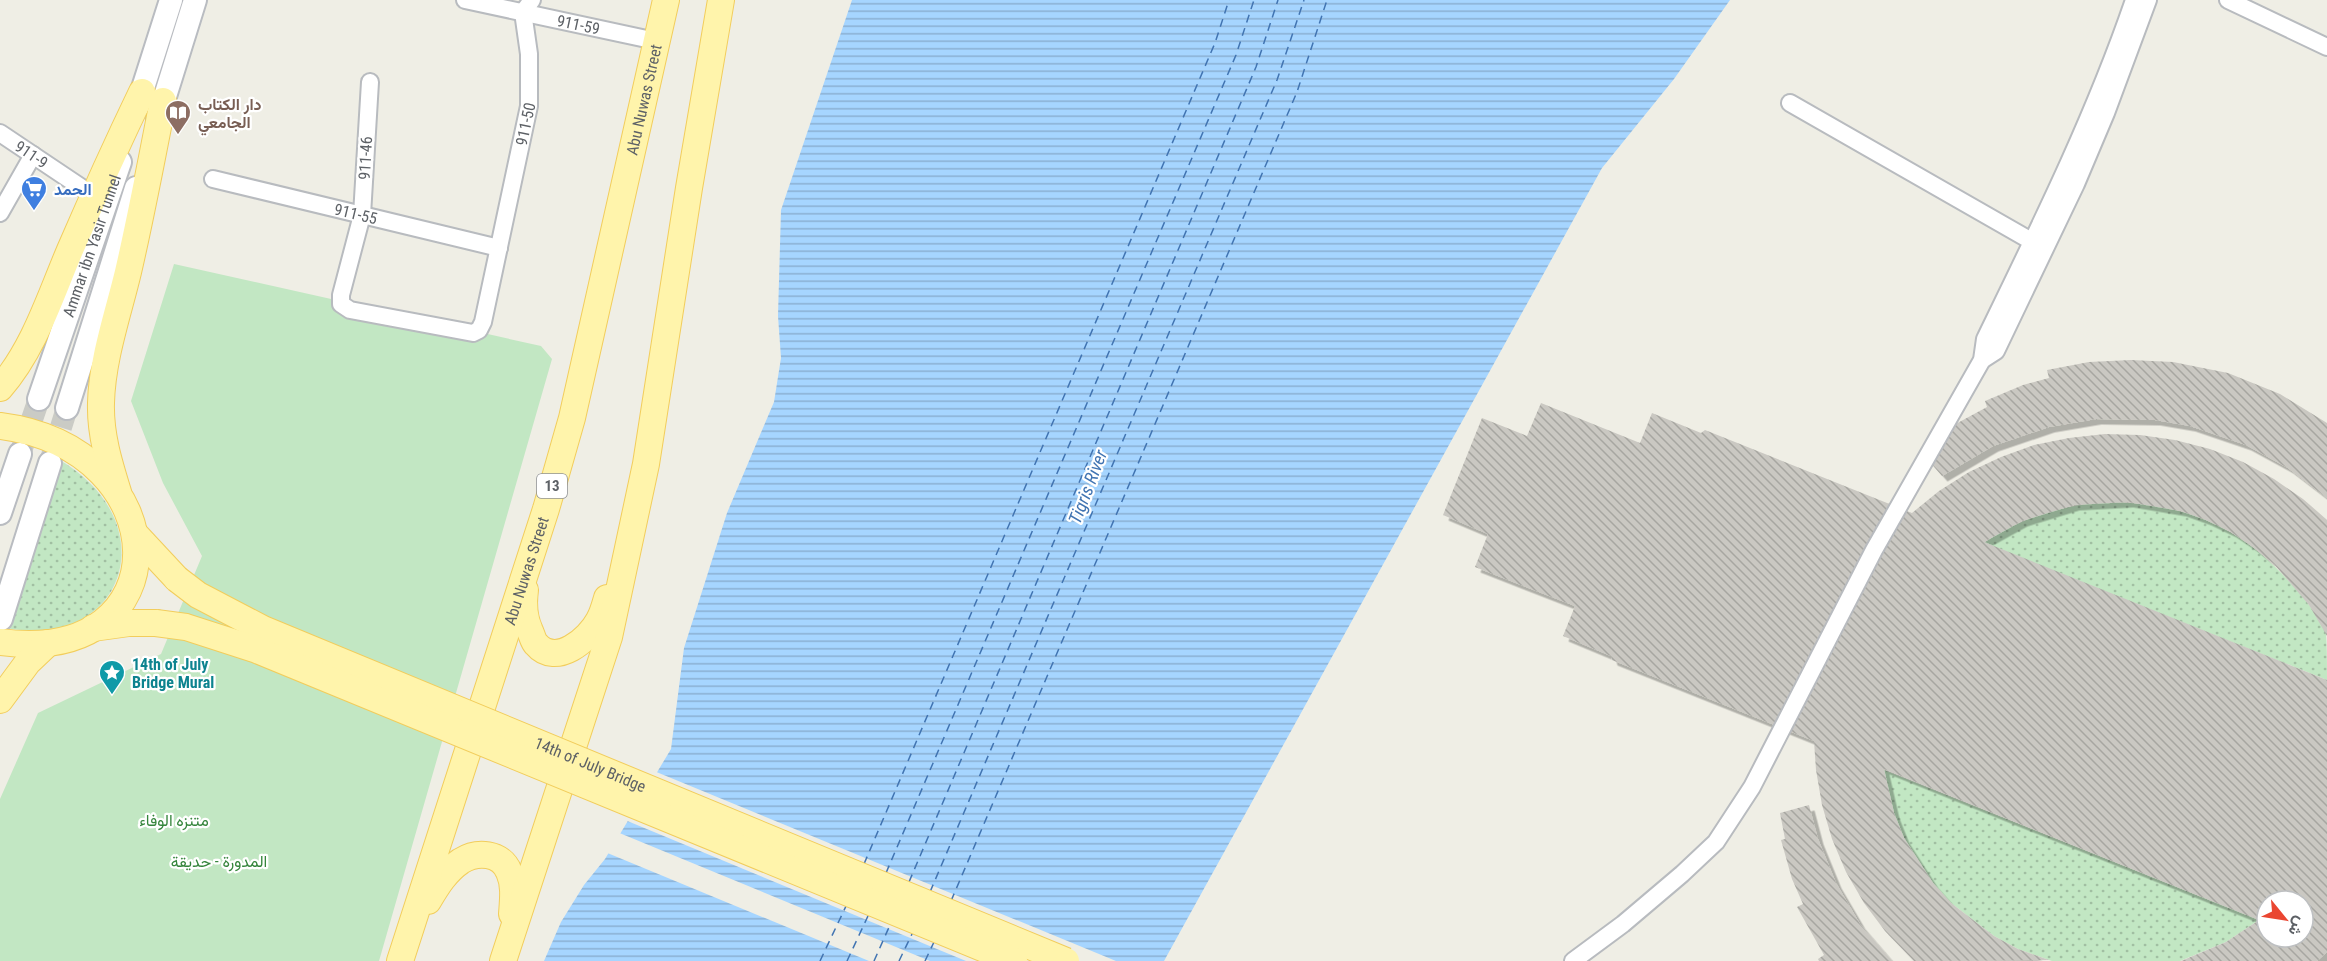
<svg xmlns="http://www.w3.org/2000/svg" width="2327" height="961" font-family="'Roboto Condensed',Vazirmatn,sans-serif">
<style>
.grass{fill:url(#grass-dots)}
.green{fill:#c2e7c3}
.water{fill:url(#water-rules)}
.pier{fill:#efeee5}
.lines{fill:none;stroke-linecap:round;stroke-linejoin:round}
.ferry{stroke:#4174b2;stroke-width:1.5;stroke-dasharray:8 6;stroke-linecap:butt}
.building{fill:url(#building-back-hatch);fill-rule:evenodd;filter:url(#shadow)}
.secondary-tunnel{stroke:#cacbc5;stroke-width:22;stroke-dasharray:22 11;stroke-linecap:butt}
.street-casing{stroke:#b8bbbf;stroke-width:20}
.secondary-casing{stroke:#b9bcc1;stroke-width:26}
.primary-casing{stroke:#f2cd5c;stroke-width:28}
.street{stroke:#fff;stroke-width:16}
.secondary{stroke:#fff;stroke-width:22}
.primary{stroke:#fff4ab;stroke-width:26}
.primary-bridge-casing{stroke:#f2cd5c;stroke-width:28;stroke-linecap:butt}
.primary-bridge{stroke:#fff4ab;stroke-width:26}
.labels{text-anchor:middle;stroke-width:4.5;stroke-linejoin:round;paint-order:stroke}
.shield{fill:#fff;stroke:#8e9094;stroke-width:1.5}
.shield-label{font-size:15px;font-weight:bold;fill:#5d6166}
.street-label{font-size:16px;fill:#5d6166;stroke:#fff}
.education-label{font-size:16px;font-weight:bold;fill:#785e54;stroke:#fff;text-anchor:start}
.shop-label{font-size:16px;font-weight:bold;fill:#366cbe;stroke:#fff;text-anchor:start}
.culture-label{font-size:16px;font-weight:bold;fill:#0d838f;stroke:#fff;text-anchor:start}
.park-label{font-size:16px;fill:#35853c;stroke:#fff}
.water-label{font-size:18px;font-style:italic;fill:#4174b2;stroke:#fff}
</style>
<defs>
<pattern id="grass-dots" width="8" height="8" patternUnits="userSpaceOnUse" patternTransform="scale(1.5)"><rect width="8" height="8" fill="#c2e7c3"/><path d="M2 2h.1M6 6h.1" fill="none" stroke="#a1bfa2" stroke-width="1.8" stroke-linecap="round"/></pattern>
<pattern id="water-rules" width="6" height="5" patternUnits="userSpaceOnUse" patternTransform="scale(1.5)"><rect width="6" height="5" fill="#a6d5ff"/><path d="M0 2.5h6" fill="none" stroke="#8ab0d2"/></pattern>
<pattern id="building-back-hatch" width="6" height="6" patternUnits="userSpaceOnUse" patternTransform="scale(1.5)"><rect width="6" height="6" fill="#cac8c2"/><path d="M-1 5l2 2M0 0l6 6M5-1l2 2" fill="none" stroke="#a7a6a1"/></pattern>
<filter id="shadow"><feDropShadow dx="5.5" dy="5.5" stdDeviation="0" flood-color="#0004"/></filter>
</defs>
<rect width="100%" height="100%" fill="#efeee5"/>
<!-- grass -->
<path class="grass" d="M 56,458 C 167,519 128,651 6,628 Z
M 2101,502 C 2184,502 2241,525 2295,588 C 2307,602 2320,617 2326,634 C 2327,647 2327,666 2327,680 L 1984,543 C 2020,518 2058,507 2101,502 Z
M 1884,770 L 2259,920 L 2226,942 L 2180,961 L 2052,961 L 2018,949 L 1994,936 L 1951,903 L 1933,883 L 1904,838 L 1894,813 Z"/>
<!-- green -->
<path class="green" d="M 174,264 L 541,346 L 552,359 L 379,961 L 0,961 L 0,799 L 38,713 L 161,654 L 202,556 L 163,483 L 131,401 Z"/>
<!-- water -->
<path class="water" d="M 852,0 L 1730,0 L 1674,79 L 1602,168 L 1164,961 L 544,961 L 561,922 L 584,885 L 605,859 L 671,749 L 684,648 L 727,513 L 774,402 L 781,358 L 778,316 L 781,210 Z"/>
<!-- pier -->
<path class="pier" d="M 654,771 L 1116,961 L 966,961 L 625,820 Z
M 617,832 L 930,961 L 869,961 L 605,852 Z"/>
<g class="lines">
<!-- ferry -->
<path class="ferry" d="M 864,864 L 1215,43 L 1229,0
M 886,873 L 1236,55 L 1254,0
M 909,882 L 1256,67 L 1278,0
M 930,892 L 1277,80 L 1304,0
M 951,901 L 1297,92 L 1327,0
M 820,961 L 847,904
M 847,961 L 868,916
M 874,961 L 890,925
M 899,961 L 913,932
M 925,961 L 934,942"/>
</g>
<!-- building -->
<path class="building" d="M 2131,360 L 2173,362 L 2228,373 L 2280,394 L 2327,423 L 2327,498 L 2288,468 L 2246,445 L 2190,426 L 2155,420 L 2096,419 L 2049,427 L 1993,446 L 1942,476 L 1922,453 L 1952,426 L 1987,407 L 1985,401 L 2023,385 L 2049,378 L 2047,370 L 2089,362 Z
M 1541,403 L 1640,443 L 1652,413 L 1701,433 L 1705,430 L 1912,513 L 1939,491 L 1969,472 L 2001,457 L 2034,445 L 2069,438 L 2105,434 L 2140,435 L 2175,440 L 2210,449 L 2243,462 L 2274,479 L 2303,499 L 2327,520 L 2327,636 L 2309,605 L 2274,564 L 2253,547 L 2231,532 L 2206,520 L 2181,511 L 2128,502 L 2074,505 L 2022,521 L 1984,542 L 2327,680 L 2327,952 L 2317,961 L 2181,961 L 2226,942 L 2259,920 L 1884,769 L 1894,813 L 1904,838 L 1933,883 L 1951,903 L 1994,936 L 2018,949 L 2049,960 L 1914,961 L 1885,931 L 1864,903 L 1846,872 L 1832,839 L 1822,805 L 1816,770 L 1814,741 L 1612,660 L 1611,656 L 1563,636 L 1575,606 L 1475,567 L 1488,534 L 1443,515 L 1482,418 L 1527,436 ZM 2267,901 L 2303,901 L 2303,937 L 2267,937 Z
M 1809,805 L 1818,839 L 1836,883 L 1860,924 L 1892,961 L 1819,961 L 1818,959 L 1824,955 L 1797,907 L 1803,904 L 1792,879 L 1781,840 L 1785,839 L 1780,813 Z"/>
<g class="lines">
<!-- secondary-tunnel -->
<path class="secondary-tunnel" d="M 21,451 L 39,399
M 51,459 L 67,408"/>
<defs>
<g id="street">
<path id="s1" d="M 465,0 L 656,41"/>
<path d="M 2228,0 L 2327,47"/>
<path id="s2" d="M 370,82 L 362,215 L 341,295 L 341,304 L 350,310 L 473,333 L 479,330 L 483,322 L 529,106 L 529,54 L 523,12 L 532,0"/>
<path d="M 1790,103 L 2040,246"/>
<path id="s3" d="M 0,133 L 94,196"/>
<path id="s4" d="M 213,179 L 499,248"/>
<path d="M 0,213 L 33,155"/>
<path d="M 1982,360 L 1996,351 L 2076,184 L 2106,113 L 2148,0"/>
<path d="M 1573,961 L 1623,924 L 1682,874 L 1716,842 L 1752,787 L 1874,550 L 1982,360 L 1985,339 C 2039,228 2094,117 2134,0"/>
</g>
<g id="secondary">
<path d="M 137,107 L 171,0"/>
<path d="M 158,119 L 195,0"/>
<path id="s5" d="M 39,399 L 120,162"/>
<path d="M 67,408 L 136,188"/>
<path d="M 0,513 L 20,454"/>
<path d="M 1,619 L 50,463"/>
</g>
<g id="primary">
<path d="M 0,388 C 34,349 50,297 70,250 C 93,197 117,144 142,92"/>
<path d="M 0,426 C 179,449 184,667 0,642"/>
<path d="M 118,492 C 109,463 100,434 101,403 C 102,359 118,314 128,272 C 141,216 152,158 163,101"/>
<path d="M 136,535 L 177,579"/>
<path d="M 525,590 C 523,604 524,618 530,631 C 532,635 533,641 536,644 C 556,668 589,639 599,620 C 603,613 605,605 607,598"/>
<path d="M 93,628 L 129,623 L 156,623"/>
<path d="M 0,700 L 28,662 L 48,643"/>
<path d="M 428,901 C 437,886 446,871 461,861 C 477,851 501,852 509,872 C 515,885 513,900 512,914"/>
<path id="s6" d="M 400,961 L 546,509 L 572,418 L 666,0"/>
<path d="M 503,961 L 609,637 L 646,464 L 689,188 L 721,0"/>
</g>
</defs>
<!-- street casing -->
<use href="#street" class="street-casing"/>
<!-- secondary casing -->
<use href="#secondary" class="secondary-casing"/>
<!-- primary casing -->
<use href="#primary" class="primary-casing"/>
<!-- street -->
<use href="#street" class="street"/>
<!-- secondary -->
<use href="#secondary" class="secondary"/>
<!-- primary -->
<use href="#primary" class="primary"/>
<defs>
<g id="primary-bridge">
<path id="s7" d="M 177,579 L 198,595 L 263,629 L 1066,961"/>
<path d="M 156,623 L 186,627 L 257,650 L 1014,961"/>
</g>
</defs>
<!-- primary-bridge casing -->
<use href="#primary-bridge" class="primary-bridge-casing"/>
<!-- primary-bridge -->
<use href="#primary-bridge" class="primary-bridge"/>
</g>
<!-- icons -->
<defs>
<symbol id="library-pin" viewBox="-11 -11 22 30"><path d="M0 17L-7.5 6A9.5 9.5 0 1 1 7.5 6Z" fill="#8d6e63" stroke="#fff"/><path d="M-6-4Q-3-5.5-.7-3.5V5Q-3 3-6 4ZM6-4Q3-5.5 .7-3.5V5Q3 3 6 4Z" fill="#fff"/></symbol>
<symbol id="supermarket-pin" viewBox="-11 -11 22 30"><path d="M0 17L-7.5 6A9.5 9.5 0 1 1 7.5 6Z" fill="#3f7fe0" stroke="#fff"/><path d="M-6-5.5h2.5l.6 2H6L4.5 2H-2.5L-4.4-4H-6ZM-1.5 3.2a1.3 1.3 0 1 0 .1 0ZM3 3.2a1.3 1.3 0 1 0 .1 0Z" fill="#fff"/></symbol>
<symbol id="sight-pin" viewBox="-11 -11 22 30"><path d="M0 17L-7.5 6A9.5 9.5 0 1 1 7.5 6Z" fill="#0f9aa8" stroke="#fff"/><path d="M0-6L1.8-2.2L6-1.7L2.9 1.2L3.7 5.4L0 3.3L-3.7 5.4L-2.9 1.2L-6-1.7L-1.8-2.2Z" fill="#fff"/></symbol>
</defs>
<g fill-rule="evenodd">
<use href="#library-pin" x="163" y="98" width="30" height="40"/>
<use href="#supermarket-pin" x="19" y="174" width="30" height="40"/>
<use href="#sight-pin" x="97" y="658" width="30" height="40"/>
</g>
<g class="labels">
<!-- shield labels -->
<rect class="shield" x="537" y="474" width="30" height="24" rx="4.5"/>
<g class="shield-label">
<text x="552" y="491">13</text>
</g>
<!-- street labels -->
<g class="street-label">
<text dy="6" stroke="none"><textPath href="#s1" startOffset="116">911-59</textPath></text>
<text dy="6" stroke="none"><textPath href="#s6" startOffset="896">Abu Nuwas Street</textPath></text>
<text dy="6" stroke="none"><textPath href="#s2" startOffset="579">911-50</textPath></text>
<text dy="6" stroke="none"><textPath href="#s3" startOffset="38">911-9</textPath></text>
<text transform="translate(365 158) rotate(-87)" y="6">911-46</text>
<text dy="6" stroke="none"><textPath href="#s4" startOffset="147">911-55</textPath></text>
<text dy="6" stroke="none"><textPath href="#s5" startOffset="162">Ammar ibn Yasir Tunnel</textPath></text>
<text dy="6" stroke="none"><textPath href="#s6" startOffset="410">Abu Nuwas Street</textPath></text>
<text dy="6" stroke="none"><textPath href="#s7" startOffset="454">14th of July Bridge</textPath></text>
</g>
<!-- education labels -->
<g class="education-label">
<text x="198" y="110">دار الكتاب<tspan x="198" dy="18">الجامعي</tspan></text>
</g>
<!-- shop labels -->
<g class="shop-label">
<text x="54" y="195">الحمد</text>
</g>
<!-- culture labels -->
<g class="culture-label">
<text x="132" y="670">14th of July<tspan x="132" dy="18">Bridge Mural</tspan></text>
</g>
<!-- park labels -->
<g class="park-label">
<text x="174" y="826">متنزه الوفاء</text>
<text x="219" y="867">المدورة - حديقة</text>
</g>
<!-- water labels -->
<g class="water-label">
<text transform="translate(1088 487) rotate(-69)" y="6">Tigris River</text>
</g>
</g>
<!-- north arrow -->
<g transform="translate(2285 919) rotate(120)"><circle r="28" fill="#ffffff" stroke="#bec0c2" stroke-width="1.5"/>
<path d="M0-4.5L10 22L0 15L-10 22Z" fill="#ea4631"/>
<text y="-9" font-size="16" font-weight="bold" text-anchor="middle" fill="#5d6166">ش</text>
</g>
</svg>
